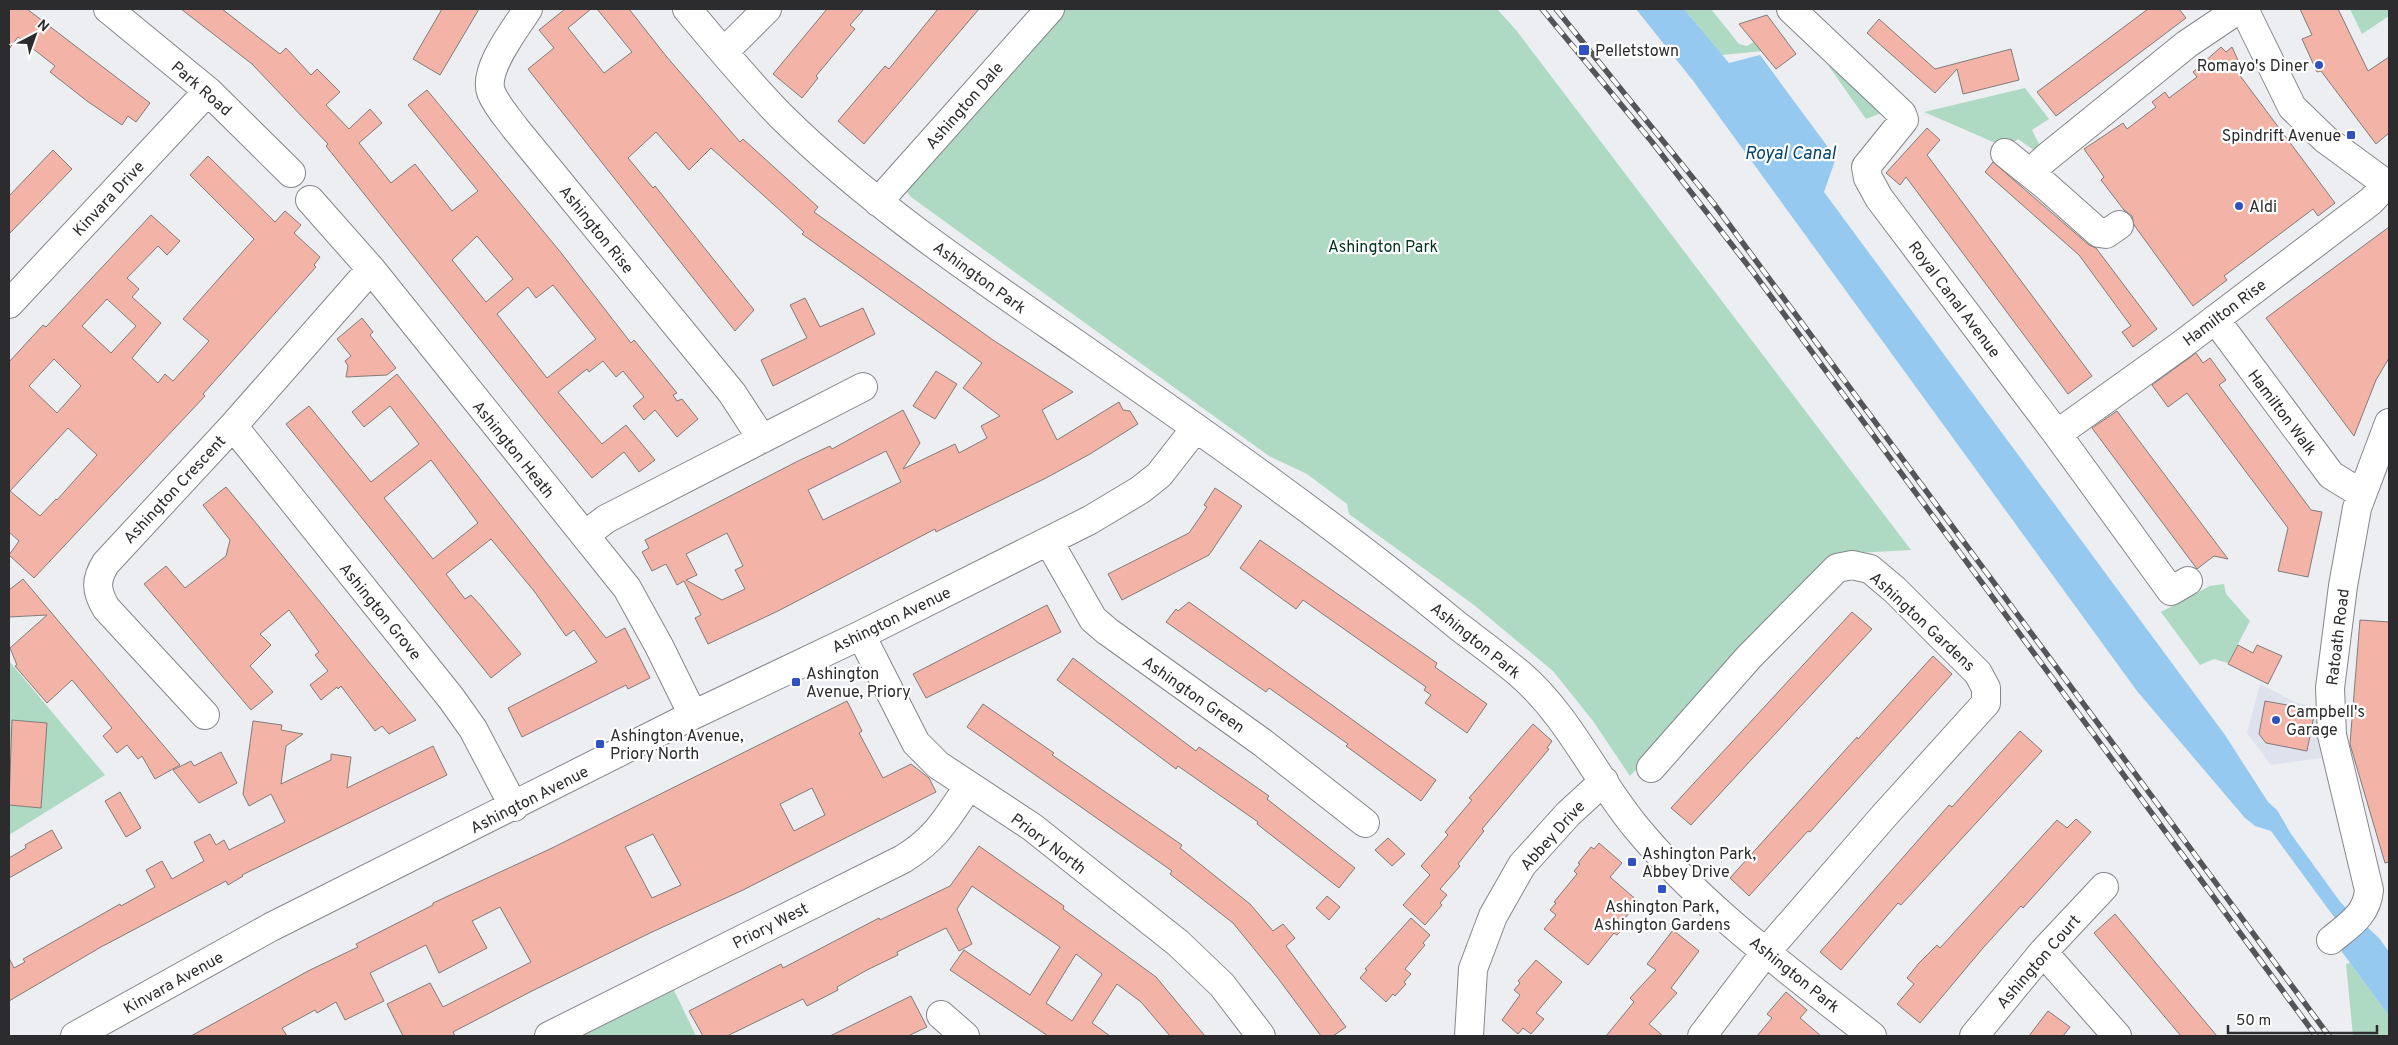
<svg xmlns="http://www.w3.org/2000/svg" width="2398" height="1045" font-family="Overpass,sans-serif">
<style>
.built{fill:#dee2ed}
.green{fill:#aed9c2}
.water{fill:#96c9f0}
.building{fill:#f3b4a7;stroke:#817c7b;fill-rule:evenodd}
.lines{fill:none;stroke-linecap:round;stroke-linejoin:round}
.minor-casing{stroke:#86878b;stroke-width:30}
.minor{stroke:#fff;stroke-width:28}
.rail-casing{stroke:#555557;stroke-width:5.5}
.rail{stroke:#fff;stroke-width:4;stroke-dasharray:11;stroke-linecap:butt}
.poi-dot{fill:#2e52c2;stroke:#fff;stroke-width:2}
.labels{text-anchor:middle;stroke-width:4.5;stroke-linejoin:round;paint-order:stroke}
.poi-label{font-size:16px;fill:#2c2c2e;stroke:#fff;text-anchor:start}
.street-label{font-size:16px;fill:#2c2c2e;stroke:#fff}
.park-label{font-size:16px;fill:#00321e;stroke:#fff}
.water-label{font-size:18px;font-style:italic;fill:#04466a;stroke:#fff}
</style>
<rect width="100%" height="100%" fill="#eceef2"/>
<!-- built -->
<path class="built" d="M 2260,684 L 2297,703 L 2320,707 L 2321,758 L 2271,765 L 2247,733 Z"/>
<!-- green -->
<path class="green" d="M 1063,9 L 1497,9 L 1516,30 L 1911,550 L 1837,554 L 1630,776 L 1593,721 L 1553,671 L 1474,605 L 1349,514 L 1347,504 L 1307,474 L 1269,456 L 911,197 L 907,192 L 911,182 Z
M 1684,9 L 1711,9 L 1739,44 L 1747,46 L 1755,41 L 1763,51 L 1722,55 Z
M 2350,9 L 2389,9 L 2389,16 L 2362,34 Z
M 1804,31 L 1889,110 L 1866,119 Z
M 2025,88 L 2049,119 L 2032,130 L 2040,146 L 2035,151 L 2018,139 L 2007,148 L 1924,112 Z
M 2224,584 L 2226,594 L 2250,621 L 2228,663 L 2214,659 L 2200,665 L 2161,612 L 2210,586 Z
M 9,661 L 105,775 L 9,835 Z
M 2350,963 L 2389,1016 L 2389,1036 L 2353,1036 L 2346,964 Z
M 672,986 L 696,1036 L 570,1036 Z"/>
<!-- water -->
<path class="water" d="M 1636,9 L 1684,9 L 1729,63 L 1760,55 L 1836,158 L 1824,192 L 2225,735 L 2268,802 L 2277,810 L 2291,834 L 2341,903 L 2379,938 L 2389,952 L 2389,1016 L 2342,952 L 2334,917 L 2271,831 L 2255,826 L 2245,818 L 2137,691 L 1694,82 Z"/>
<!-- building -->
<path class="building" d="M 9,9 L 27,9 L 150,103 L 136,122 L 128,116 L 122,125 L 87,101 L 50,72 L 55,66 L 18,37 L 9,49 Z
M 181,9 L 222,9 L 280,54 L 286,48 L 311,75 L 317,69 L 340,92 L 326,105 L 349,129 L 370,109 L 382,123 L 359,143 L 391,183 L 415,164 L 452,211 L 478,191 L 408,105 L 427,90 L 562,254 L 631,343 L 634,340 L 677,393 L 673,395 L 677,401 L 682,399 L 698,419 L 677,437 L 655,410 L 644,420 L 633,406 L 644,397 L 623,371 L 616,377 L 603,361 L 589,372 L 587,369 L 558,392 L 602,444 L 626,425 L 655,460 L 639,472 L 624,452 L 592,478 L 541,416 L 326,146 L 328,144 L 252,64 ZM 477,236 L 513,279 L 486,302 L 452,260 ZM 553,285 L 596,339 L 547,378 L 497,314 L 528,287 L 536,298 Z
M 442,9 L 479,9 L 440,75 L 413,59 Z
M 565,9 L 591,9 L 568,28 L 604,73 L 632,52 L 597,9 L 629,9 L 666,56 L 740,142 L 743,139 L 818,207 L 814,212 L 993,340 L 1073,392 L 1042,410 L 1057,440 L 1119,402 L 1123,410 L 1130,411 L 1138,424 L 1090,454 L 1046,478 L 936,532 L 935,529 L 778,611 L 708,644 L 695,618 L 701,615 L 684,581 L 677,585 L 666,564 L 652,571 L 642,552 L 649,548 L 645,540 L 798,461 L 830,446 L 832,449 L 903,410 L 920,443 L 903,469 L 955,444 L 959,453 L 987,438 L 981,426 L 1000,416 L 963,388 L 982,363 L 802,234 L 804,232 L 711,148 L 689,170 L 656,132 L 628,158 L 653,188 L 655,186 L 754,310 L 735,331 L 528,69 L 554,48 L 539,30 ZM 886,451 L 901,482 L 823,520 L 808,490 ZM 727,533 L 743,566 L 735,570 L 745,589 L 722,600 L 686,580 L 697,575 L 686,554 Z
M 827,9 L 864,9 L 850,25 L 855,29 L 816,76 L 818,78 L 802,98 L 773,74 Z
M 938,9 L 979,9 L 864,144 L 838,121 L 885,66 L 889,69 Z
M 2148,9 L 2179,9 L 2186,18 L 2056,116 L 2037,92 Z
M 2300,9 L 2338,9 L 2368,71 L 2389,57 L 2389,133 L 2376,144 L 2321,71 L 2317,72 L 2302,39 L 2312,35 Z
M 1767,15 L 1796,54 L 1776,69 L 1739,24 Z
M 1879,19 L 1935,69 L 2011,49 L 2019,80 L 1963,94 L 1957,69 L 1935,93 L 1867,33 Z
M 2221,47 L 2226,52 L 2232,47 L 2242,69 L 2238,73 L 2335,203 L 2318,216 L 2313,209 L 2224,276 L 2227,280 L 2193,306 L 2134,225 L 2132,216 L 2124,210 L 2101,180 L 2104,177 L 2084,149 L 2123,123 L 2127,129 L 2156,107 L 2152,102 L 2165,92 L 2169,98 L 2197,77 L 2193,72 Z
M 1927,128 L 1940,140 L 1927,155 L 2092,376 L 2068,394 L 1906,177 L 1900,185 L 1886,173 Z
M 53,150 L 72,169 L 9,234 L 9,196 Z
M 208,156 L 275,222 L 285,211 L 301,225 L 294,233 L 320,257 L 314,265 L 316,267 L 203,394 L 205,396 L 34,578 L 9,555 L 19,541 L 9,532 L 9,362 L 43,325 L 46,327 L 151,215 L 180,241 L 167,255 L 158,246 L 127,278 L 139,289 L 132,297 L 161,323 L 132,358 L 158,383 L 165,374 L 173,381 L 209,341 L 183,319 L 254,239 L 190,175 ZM 107,299 L 136,326 L 111,353 L 82,326 ZM 54,359 L 81,386 L 57,413 L 29,386 ZM 68,428 L 97,455 L 57,500 L 56,499 L 40,516 L 10,491 Z
M 1993,162 L 2089,245 L 2096,248 L 2157,329 L 2133,347 L 2122,332 L 2131,326 L 2079,255 L 1985,172 Z
M 2389,227 L 2389,358 L 2376,380 L 2354,436 L 2266,318 Z
M 805,298 L 820,327 L 863,308 L 875,334 L 773,386 L 761,360 L 807,338 L 790,305 Z
M 362,318 L 373,332 L 370,335 L 396,368 L 387,375 L 346,377 L 348,366 L 345,361 L 351,356 L 337,339 Z
M 2196,353 L 2203,363 L 2210,358 L 2226,380 L 2219,385 L 2311,510 L 2322,512 L 2308,577 L 2278,571 L 2288,528 L 2187,393 L 2168,407 L 2152,385 Z
M 936,371 L 957,384 L 935,419 L 913,406 Z
M 397,374 L 606,638 L 625,628 L 650,678 L 628,689 L 626,685 L 522,737 L 508,708 L 597,662 L 574,630 L 566,636 L 534,591 L 491,539 L 446,574 L 465,599 L 471,595 L 482,607 L 521,654 L 491,678 L 286,424 L 309,406 L 371,482 L 419,444 L 390,406 L 364,427 L 352,412 ZM 431,460 L 478,523 L 433,559 L 384,498 Z
M 2117,411 L 2134,434 L 2228,559 L 2214,556 L 2197,569 L 2121,467 L 2092,428 Z
M 226,487 L 251,517 L 416,720 L 389,734 L 382,726 L 375,731 L 341,686 L 338,689 L 337,687 L 321,700 L 310,685 L 328,671 L 315,655 L 319,652 L 289,610 L 260,634 L 271,645 L 250,666 L 273,692 L 251,710 L 144,584 L 166,566 L 185,588 L 226,556 L 230,540 L 203,505 Z
M 1215,488 L 1242,506 L 1209,555 L 1122,600 L 1108,574 L 1189,533 L 1207,507 L 1204,505 Z
M 1260,540 L 1437,663 L 1435,667 L 1487,704 L 1467,733 L 1425,703 L 1431,695 L 1424,690 L 1426,687 L 1303,600 L 1296,609 L 1240,568 Z
M 23,579 L 130,706 L 180,765 L 155,779 L 142,756 L 138,759 L 127,745 L 117,753 L 103,736 L 112,728 L 72,680 L 47,703 L 15,666 L 17,665 L 10,648 L 47,615 L 9,617 L 9,590 Z
M 1189,602 L 1436,780 L 1421,801 L 1346,746 L 1348,744 L 1269,688 L 1266,692 L 1166,622 L 1176,609 L 1178,611 Z
M 1047,605 L 1061,632 L 926,698 L 913,674 Z
M 1852,612 L 1872,629 L 1691,825 L 1671,808 Z
M 2360,620 L 2389,622 L 2389,862 L 2385,863 L 2350,744 Z
M 2238,645 L 2253,653 L 2257,645 L 2282,656 L 2268,684 L 2228,664 Z
M 1933,656 L 1952,674 L 1810,832 L 1808,831 L 1749,896 L 1730,878 L 1857,737 L 1858,739 Z
M 1073,658 L 1196,751 L 1199,747 L 1269,796 L 1267,799 L 1355,868 L 1339,888 L 1257,824 L 1258,822 L 1178,766 L 1176,769 L 1057,680 Z
M 847,701 L 862,731 L 859,733 L 883,778 L 911,764 L 929,778 L 936,792 L 743,890 L 650,933 L 532,991 L 453,1032 L 455,1036 L 403,1036 L 387,1004 L 430,983 L 443,1007 L 531,962 L 500,907 L 472,921 L 487,948 L 439,973 L 426,945 L 370,973 L 384,1001 L 345,1020 L 336,1002 L 317,1013 L 315,1010 L 282,1028 L 287,1036 L 191,1036 L 308,971 L 358,947 L 356,944 L 433,905 L 433,903 L 550,849 ZM 812,788 L 825,815 L 794,831 L 780,804 ZM 653,834 L 681,885 L 652,898 L 625,847 Z
M 2265,701 L 2315,710 L 2307,751 L 2266,743 L 2259,734 Z
M 983,704 L 1054,753 L 1052,755 L 1182,845 L 1180,848 L 1250,904 L 1273,931 L 1283,924 L 1295,938 L 1286,946 L 1346,1027 L 1333,1036 L 1321,1036 L 1277,977 L 1233,923 L 1170,874 L 1172,871 L 967,727 Z
M 12,720 L 47,723 L 41,808 L 9,805 Z
M 253,721 L 282,725 L 281,730 L 303,734 L 286,746 L 281,784 L 331,760 L 331,754 L 351,757 L 347,788 L 433,746 L 447,775 L 242,875 L 243,876 L 228,885 L 226,881 L 101,947 L 9,1001 L 9,958 L 14,968 L 25,962 L 23,959 L 120,904 L 121,906 L 155,887 L 146,870 L 162,861 L 172,879 L 204,861 L 194,842 L 210,834 L 216,845 L 224,840 L 229,850 L 285,822 L 271,794 L 249,806 L 243,794 Z
M 1533,724 L 1552,741 L 1547,748 L 1549,749 L 1482,829 L 1484,831 L 1458,864 L 1460,866 L 1440,889 L 1447,895 L 1440,903 L 1442,905 L 1425,925 L 1403,905 L 1430,875 L 1421,866 L 1448,835 L 1445,832 L 1472,800 L 1469,798 Z
M 2020,731 L 2042,751 L 1901,905 L 1898,903 L 1841,970 L 1820,952 L 1949,805 L 1952,807 Z
M 221,752 L 237,783 L 199,803 L 173,770 L 191,761 L 194,766 Z
M 120,792 L 141,828 L 126,837 L 105,801 Z
M 2076,819 L 2091,832 L 2023,908 L 2021,906 L 1983,948 L 1920,1023 L 1897,1004 L 1914,984 L 1907,978 L 1919,963 L 1937,945 L 1940,948 L 2057,820 L 2067,828 Z
M 52,830 L 62,848 L 9,878 L 9,858 L 26,848 L 25,845 Z
M 1388,838 L 1405,854 L 1392,866 L 1375,850 Z
M 1599,843 L 1622,863 L 1610,877 L 1639,902 L 1624,919 L 1628,923 L 1617,935 L 1614,933 L 1588,965 L 1544,929 L 1556,915 L 1550,910 L 1556,903 L 1554,902 L 1577,874 L 1574,871 L 1580,864 L 1578,863 L 1591,847 L 1594,849 Z
M 979,846 L 1064,906 L 1063,909 L 1156,977 L 1205,1036 L 1170,1036 L 1141,1002 L 1117,984 L 1092,1023 L 1110,1036 L 1048,1036 L 950,970 L 964,950 L 1030,995 L 1060,947 L 972,886 L 957,909 L 972,944 L 959,951 L 946,928 L 897,952 L 898,955 L 867,970 L 837,987 L 838,990 L 807,1006 L 803,999 L 727,1036 L 703,1036 L 689,1011 L 781,964 L 783,968 L 879,918 L 880,920 L 950,886 ZM 1076,954 L 1102,974 L 1072,1021 L 1046,1003 Z
M 1327,896 L 1340,907 L 1329,920 L 1316,908 Z
M 2115,914 L 2170,980 L 2217,1036 L 2181,1036 L 2094,933 Z
M 1411,918 L 1430,935 L 1423,943 L 1425,945 L 1405,969 L 1411,974 L 1404,982 L 1406,984 L 1395,996 L 1393,994 L 1386,1002 L 1360,978 L 1367,970 L 1365,969 Z
M 1673,930 L 1699,951 L 1671,988 L 1677,993 L 1649,1024 L 1663,1036 L 1606,1036 L 1634,1002 L 1630,998 L 1656,970 L 1647,964 Z
M 1536,960 L 1562,982 L 1536,1013 L 1544,1019 L 1531,1034 L 1523,1028 L 1518,1034 L 1502,1020 L 1520,995 L 1514,990 L 1520,983 L 1518,981 Z
M 1786,992 L 1807,1010 L 1800,1018 L 1821,1036 L 1757,1036 L 1772,1018 L 1767,1014 Z
M 911,996 L 927,1027 L 908,1036 L 830,1036 Z
M 2048,1011 L 2070,1027 L 2063,1036 L 2029,1036 Z"/>
<g class="lines">
<defs>
<path id="minor" d="M 108,9 L 208,91 L 291,173
M 528,9 C 516,28 483,69 491,92 C 496,105 507,117 515,128 L 732,393 L 762,439
M 687,9 C 717,45 748,82 781,116 C 871,205 978,276 1082,348 C 1210,437 1338,527 1458,626 C 1479,642 1501,658 1521,675 C 1569,717 1595,777 1635,826 C 1702,908 1790,971 1872,1036
M 1791,9 L 1902,114 L 1904,120 L 1866,167 L 1868,178 L 1879,198 L 2057,434 L 2171,591 L 2188,581
M 2244,9 L 2292,107 L 2325,139 L 2389,186
M 724,52 L 767,9
M 2005,153 L 2045,185 L 2099,233 L 2106,234 L 2119,225
M 2030,173 L 2046,158 L 2187,44 L 2239,9
M 310,200 L 371,269 L 627,588 L 659,646 L 693,715
M 878,202 L 1050,9
M 9,304 L 208,91
M 2215,319 L 2331,475 L 2362,494
M 233,426 L 451,698 L 473,729 L 514,807
M 2057,434 L 2184,343 L 2371,201 L 2387,184
M 585,535 L 606,519 L 863,387
M 1049,542 L 1093,619 L 1107,631 L 1263,743 L 1365,823
M 861,635 L 916,743 L 938,765 L 1032,827 L 1178,943 L 1222,985 L 1261,1036
M 205,715 L 106,608 C 96,591 95,580 106,563 L 233,426 L 371,269
M 1651,768 L 1749,657 L 1837,568 L 1852,565 L 1870,569 L 1895,590 L 1978,673 L 1986,688 L 1986,703 L 1883,817 L 1765,953 L 1702,1036
M 2331,940 C 2349,925 2367,915 2369,890 L 2332,735 L 2330,688 L 2343,586 L 2357,508 L 2389,423
M 2043,952 L 2117,1036
M 941,1015 L 965,1036
M 75,1036 L 271,927 L 693,715 L 861,635 L 1090,520 L 1140,490 L 1159,475 L 1195,429
M 549,1036 L 903,859 C 937,838 946,819 968,787
M 1469,1036 L 1473,969 L 1493,916 L 1522,865 L 1568,814 L 1604,781
M 1974,1036 L 2043,952 L 2104,887"/>
</defs>
<!-- minor casing -->
<use href="#minor" class="minor-casing"/>
<!-- minor -->
<use href="#minor" class="minor"/>
<defs>
<path id="rail" d="M 1542,9 L 1652,142 L 1753,272 L 2316,1036
M 1556,9 L 1714,204 L 2329,1036"/>
</defs>
<!-- rail casing -->
<use href="#rail" class="rail-casing"/>
<!-- rail -->
<use href="#rail" class="rail"/>
</g>
<!-- markers -->
<g class="poi-dot">
<rect x="1578" y="44" width="12" height="12" rx="2.5"/>
<circle cx="2319" cy="65" r="5"/>
<rect x="2346" y="130" width="10" height="10" rx="2.5"/>
<circle cx="2239" cy="206" r="5"/>
<rect x="791" y="677" width="10" height="10" rx="2.5"/>
<circle cx="2276" cy="720" r="5"/>
<rect x="595" y="739" width="10" height="10" rx="2.5"/>
<rect x="1627" y="857" width="10" height="10" rx="2.5"/>
<rect x="1657" y="884" width="10" height="10" rx="2.5"/>
</g>
<g class="labels">
<!-- poi labels -->
<g class="poi-label">
<text x="1595" y="56">Pelletstown</text>
<text x="2309" y="71" text-anchor="end">Romayo's Diner</text>
<text x="2341" y="141" text-anchor="end">Spindrift Avenue</text>
<text x="2249" y="212">Aldi</text>
<text x="806" y="679">Ashington<tspan x="806" dy="18">Avenue, Priory</tspan></text>
<text x="2286" y="717">Campbell's<tspan x="2286" dy="18">Garage</tspan></text>
<text x="610" y="741">Ashington Avenue,<tspan x="610" dy="18">Priory North</tspan></text>
<text x="1642" y="859">Ashington Park,<tspan x="1642" dy="18">Abbey Drive</tspan></text>
<text x="1662" y="912" text-anchor="middle">Ashington Park,<tspan x="1662" dy="18">Ashington Gardens</tspan></text>
</g>
<!-- street labels -->
<g class="street-label">
<text transform="translate(202 88) rotate(41)" y="6">Park Road</text>
<text transform="translate(964 105) rotate(-49)" y="6">Ashington Dale</text>
<text transform="translate(108 198) rotate(-47)" y="6">Kinvara Drive</text>
<text transform="translate(597 229) rotate(51)" y="6">Ashington Rise</text>
<text transform="translate(980 277) rotate(36)" y="6">Ashington Park</text>
<text transform="translate(1955 299) rotate(53)" y="6">Royal Canal Avenue</text>
<text transform="translate(2224 312) rotate(-37)" y="6">Hamilton Rise</text>
<text transform="translate(2283 412) rotate(53)" y="6">Hamilton Walk</text>
<text transform="translate(514 449) rotate(51)" y="6">Ashington Heath</text>
<text transform="translate(174 489) rotate(-47)" y="6">Ashington Crescent</text>
<text transform="translate(381 611) rotate(51)" y="6">Ashington Grove</text>
<text transform="translate(891 619) rotate(-26)" y="6">Ashington Avenue</text>
<text transform="translate(1923 621) rotate(43)" y="6">Ashington Gardens</text>
<text transform="translate(2337 637) rotate(-83)" y="6">Ratoath Road</text>
<text transform="translate(1476 640) rotate(39)" y="6">Ashington Park</text>
<text transform="translate(1194 694) rotate(35)" y="6">Ashington Green</text>
<text transform="translate(529 799) rotate(-27)" y="6">Ashington Avenue</text>
<text transform="translate(1552 835) rotate(-48)" y="6">Abbey Drive</text>
<text transform="translate(1049 843) rotate(37)" y="6">Priory North</text>
<text transform="translate(770 925) rotate(-27)" y="6">Priory West</text>
<text transform="translate(2038 961) rotate(-49)" y="6">Ashington Court</text>
<text transform="translate(1795 974) rotate(39)" y="6">Ashington Park</text>
<text transform="translate(173 982) rotate(-29)" y="6">Kinvara Avenue</text>
</g>
<!-- park labels -->
<g class="park-label">
<text x="1383" y="252">Ashington Park</text>
</g>
<!-- water labels -->
<g class="water-label">
<text x="1790" y="159">Royal Canal</text>
</g>
</g>
<!-- border -->
<rect width="2398" height="1045" fill="none" stroke="#2c2c2e" stroke-width="20"/>
<!-- north arrow -->
<g transform="translate(35 35) rotate(41)" stroke="#ffffff" stroke-width="4" paint-order="stroke">
<path d="M0-4L9 19L0 12L-9 19Z" fill="#2c2c2e"/>
<text y="-8" font-size="14" font-weight="bold" text-anchor="middle" fill="#2c2c2e">N</text>
</g>
<!-- scale -->
<path d="M2228 1025v8h149v-8" fill="none" stroke="#2c2c2e" stroke-width="2.5"/>
<text x="2236" y="1025" font-size="15" fill="#2c2c2e" stroke="#ffffff" stroke-width="4" paint-order="stroke">50 m</text>
</svg>
